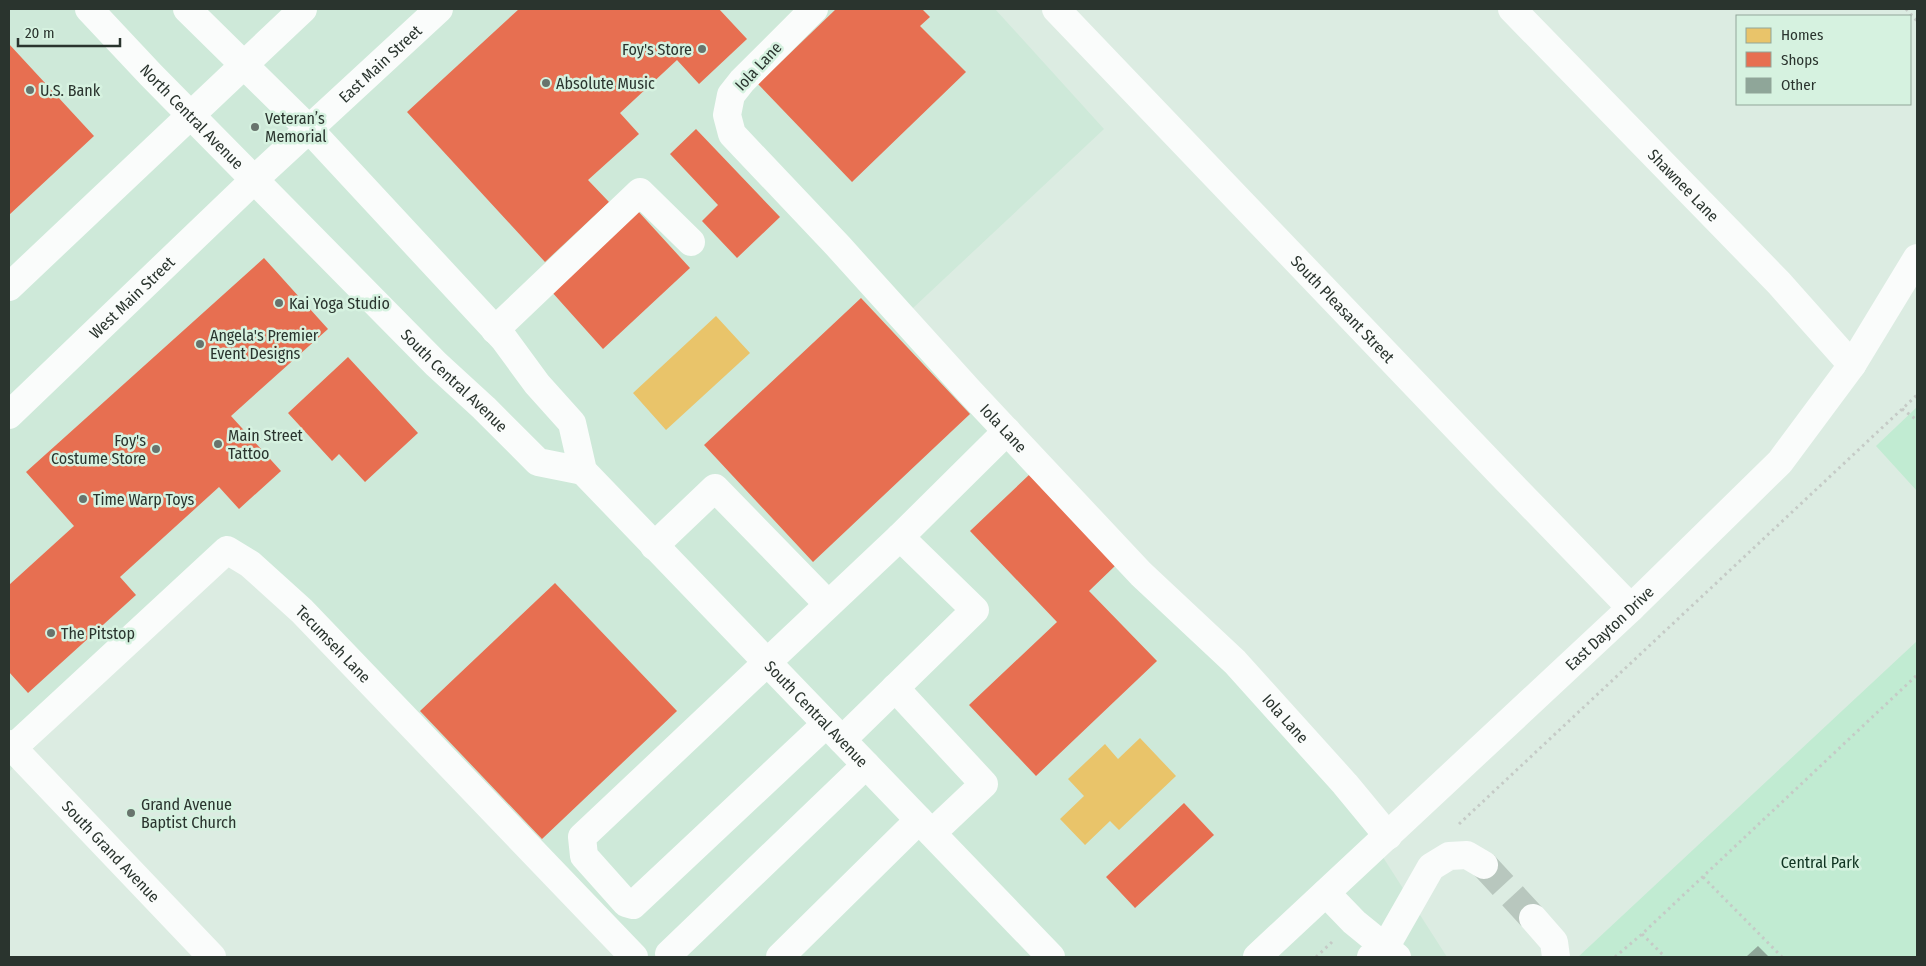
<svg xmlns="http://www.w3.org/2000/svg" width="1926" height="966" font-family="'Fira Sans Condensed',sans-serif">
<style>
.built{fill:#cee9d9}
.green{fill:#c1ebd2}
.homes{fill:#e9c46a}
.shops{fill:#e76f51}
.building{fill:#8fa699}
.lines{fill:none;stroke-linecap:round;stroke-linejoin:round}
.minor-tunnel{stroke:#b8c7be;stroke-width:28;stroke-dasharray:28 14;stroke-linecap:butt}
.path{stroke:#c5cac6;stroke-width:3;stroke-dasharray:2.5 4;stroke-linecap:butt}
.minor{stroke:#fafcfb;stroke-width:28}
.poi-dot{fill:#68746d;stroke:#d6f2e0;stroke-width:2}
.labels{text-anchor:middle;stroke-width:5;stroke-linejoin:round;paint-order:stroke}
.poi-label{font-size:16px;fill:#2a342e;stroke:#d6f2e0;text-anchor:start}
.street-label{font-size:16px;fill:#2a342e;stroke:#d6f2e0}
.park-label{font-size:16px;fill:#0f3321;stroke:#d6f2e0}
</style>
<rect width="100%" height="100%" fill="#dcece2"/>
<!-- built -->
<path class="built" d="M 9,9 L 995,9 L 1104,129 L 912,309 L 1354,812 L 1447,957 L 645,957 L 244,546 L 9,772 Z"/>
<!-- green -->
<path class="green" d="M 1917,407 L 1917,491 L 1876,446 Z
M 1917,641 L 1917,957 L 1578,957 Z"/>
<!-- homes -->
<path class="homes" d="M 716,316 L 750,353 L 666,430 L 633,393 Z
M 1140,738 L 1176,776 L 1119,830 L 1110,821 L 1085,845 L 1060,819 L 1084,796 L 1068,779 L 1105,744 L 1118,759 Z"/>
<!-- shops -->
<path class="shops" d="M 519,9 L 719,9 L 747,39 L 699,84 L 677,60 L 620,113 L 639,134 L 588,180 L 609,202 L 545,262 L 407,112 Z
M 836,9 L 922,9 L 930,17 L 920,26 L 966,72 L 852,182 L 758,84 Z
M 9,44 L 94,136 L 9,215 Z
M 696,129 L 780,217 L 737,258 L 702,221 L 718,205 L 670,154 Z
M 637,210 L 690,268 L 603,349 L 551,291 Z
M 264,258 L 328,329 L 231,416 L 281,471 L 239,509 L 219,487 L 120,577 L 136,595 L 28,693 L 9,672 L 9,585 L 74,526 L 26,472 Z
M 861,298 L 970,414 L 813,562 L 704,445 Z
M 348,357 L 418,433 L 365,482 L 339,454 L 332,461 L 288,413 Z
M 1030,474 L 1116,565 L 1089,591 L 1157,661 L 1036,776 L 969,705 L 1057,622 L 970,531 Z
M 555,583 L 677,711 L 542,839 L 420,711 Z
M 1184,803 L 1214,835 L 1135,908 L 1106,877 Z"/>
<!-- building -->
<path class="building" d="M 1758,946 L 1769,957 L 1746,957 Z"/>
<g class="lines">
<!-- minor-tunnel -->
<path class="minor-tunnel" d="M 1484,865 L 1533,918"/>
<!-- path -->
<path class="path" d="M 1906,9 L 1917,21
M 1902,409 L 1917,420
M 1459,824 L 1917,395
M 1703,877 L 1782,957
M 1642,934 L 1665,957
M 1316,957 L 1332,942
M 1615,957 L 1642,934 L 1917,675"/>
<!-- minor -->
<g class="minor">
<path id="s1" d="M 89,9 L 151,75 L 436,364 L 484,408 L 538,462 L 583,471"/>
<path id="s2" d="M 187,9 L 309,129 L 504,339 L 537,384 L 572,423 L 583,471 L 1051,957"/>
<path id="s3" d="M 814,9 L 742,81 L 731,95 L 727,115 L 732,134 L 839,247 L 970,392 L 1141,574 L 1235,662 L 1345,784 L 1388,836"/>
<path id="s4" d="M 1056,9 L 1500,473 L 1631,608"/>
<path id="s5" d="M 1512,9 L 1779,283 L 1852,365"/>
<path d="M 9,287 L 303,9"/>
<path d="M 495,330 L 640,192 L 691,242"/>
<path id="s6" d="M 9,415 L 255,179 L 439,9"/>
<path d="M 900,537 L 1007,431"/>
<path d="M 654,546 L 715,488 L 828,604"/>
<path d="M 895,688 L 984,784 L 932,833"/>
<path d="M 826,724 L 633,905 L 626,903 L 584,856 L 582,837 L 900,537 L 975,610 L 842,740"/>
<path id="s7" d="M 9,744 L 212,957"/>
<path id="s8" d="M 13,748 L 227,550 L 250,564 L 302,611 L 634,957"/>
<path d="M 1326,893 L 1354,922 L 1397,957"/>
<path d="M 1533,918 L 1554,942 L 1556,957"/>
<path d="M 671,957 L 669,954 L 866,765"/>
<path d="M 780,957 L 919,820"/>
<path id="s9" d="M 1257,957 L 1631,608 L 1780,462 L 1852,365 L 1917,258"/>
<path d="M 1371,957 L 1386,946 L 1431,867 L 1449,856 L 1467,855 L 1484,865"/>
</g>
</g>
<!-- markers -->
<g class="poi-dot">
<circle cx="702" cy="49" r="5"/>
<circle cx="546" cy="83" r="5"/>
<circle cx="30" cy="90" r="5"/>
<circle cx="255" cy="127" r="5"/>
<circle cx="279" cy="303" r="5"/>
<circle cx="200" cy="344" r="5"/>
<circle cx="218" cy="444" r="5"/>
<circle cx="156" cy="449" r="5"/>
<circle cx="83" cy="499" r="5"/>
<circle cx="51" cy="633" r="5"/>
<circle cx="131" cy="813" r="5"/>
</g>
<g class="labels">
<!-- poi labels -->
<g class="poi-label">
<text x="692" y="55" text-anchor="end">Foy's Store</text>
<text x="556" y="89">Absolute Music</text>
<text x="40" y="96">U.S. Bank</text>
<text x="265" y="124">Veteran’s<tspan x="265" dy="18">Memorial</tspan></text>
<text x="289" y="309">Kai Yoga Studio</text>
<text x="210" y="341">Angela's Premier<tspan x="210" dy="18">Event Designs</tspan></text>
<text x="228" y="441">Main Street<tspan x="228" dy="18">Tattoo</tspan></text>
<text x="146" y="446" text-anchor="end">Foy's<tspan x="146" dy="18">Costume Store</tspan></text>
<text x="93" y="505">Time Warp Toys</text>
<text x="61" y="639">The Pitstop</text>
<text x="141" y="810">Grand Avenue<tspan x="141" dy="18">Baptist Church</tspan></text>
</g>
<!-- street labels -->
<g class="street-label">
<text dy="6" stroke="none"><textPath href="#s6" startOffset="511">East Main Street</textPath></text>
<text transform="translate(758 66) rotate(-47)" y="6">Iola Lane</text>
<text dy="6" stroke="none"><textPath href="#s1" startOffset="149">North Central Avenue</textPath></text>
<text dy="6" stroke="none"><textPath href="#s5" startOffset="246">Shawnee Lane</textPath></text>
<text dy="6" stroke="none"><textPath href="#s6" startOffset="170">West Main Street</textPath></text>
<text dy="6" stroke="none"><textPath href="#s4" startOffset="415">South Pleasant Street</textPath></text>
<text dy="6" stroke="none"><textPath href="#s1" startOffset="521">South Central Avenue</textPath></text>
<text dy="6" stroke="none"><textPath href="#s3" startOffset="560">Iola Lane</textPath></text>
<text dy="6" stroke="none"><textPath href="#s9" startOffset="482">East Dayton Drive</textPath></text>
<text dy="6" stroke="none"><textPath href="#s8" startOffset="434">Tecumseh Lane</textPath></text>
<text dy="6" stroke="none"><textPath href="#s2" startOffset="952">South Central Avenue</textPath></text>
<text dy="6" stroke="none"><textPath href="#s3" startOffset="965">Iola Lane</textPath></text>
<text dy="6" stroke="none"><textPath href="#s7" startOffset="148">South Grand Avenue</textPath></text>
</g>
<!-- park labels -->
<g class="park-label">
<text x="1820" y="868">Central Park</text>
</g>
</g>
<!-- border -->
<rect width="1926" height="966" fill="none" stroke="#2a342e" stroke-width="20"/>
<!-- legend -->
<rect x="1736" y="15" width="175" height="90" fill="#d6f2e0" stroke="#91a699"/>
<rect x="1746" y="28" width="25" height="15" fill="#e9c46a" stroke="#91a699"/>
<text x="1781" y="40" font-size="15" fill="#2a342e">Homes</text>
<rect x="1746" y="52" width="25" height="15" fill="#e76f51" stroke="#91a699"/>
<text x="1781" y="65" font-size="15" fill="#2a342e">Shops</text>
<rect x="1746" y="78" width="25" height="15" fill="#8fa699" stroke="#91a699"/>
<text x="1781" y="90" font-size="15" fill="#2a342e">Other</text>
<!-- scale -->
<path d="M18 38v8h102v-8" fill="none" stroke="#2a342e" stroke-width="2.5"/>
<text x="25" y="38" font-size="15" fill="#2a342e" stroke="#d6f2e0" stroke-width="4" paint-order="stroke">20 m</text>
</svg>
